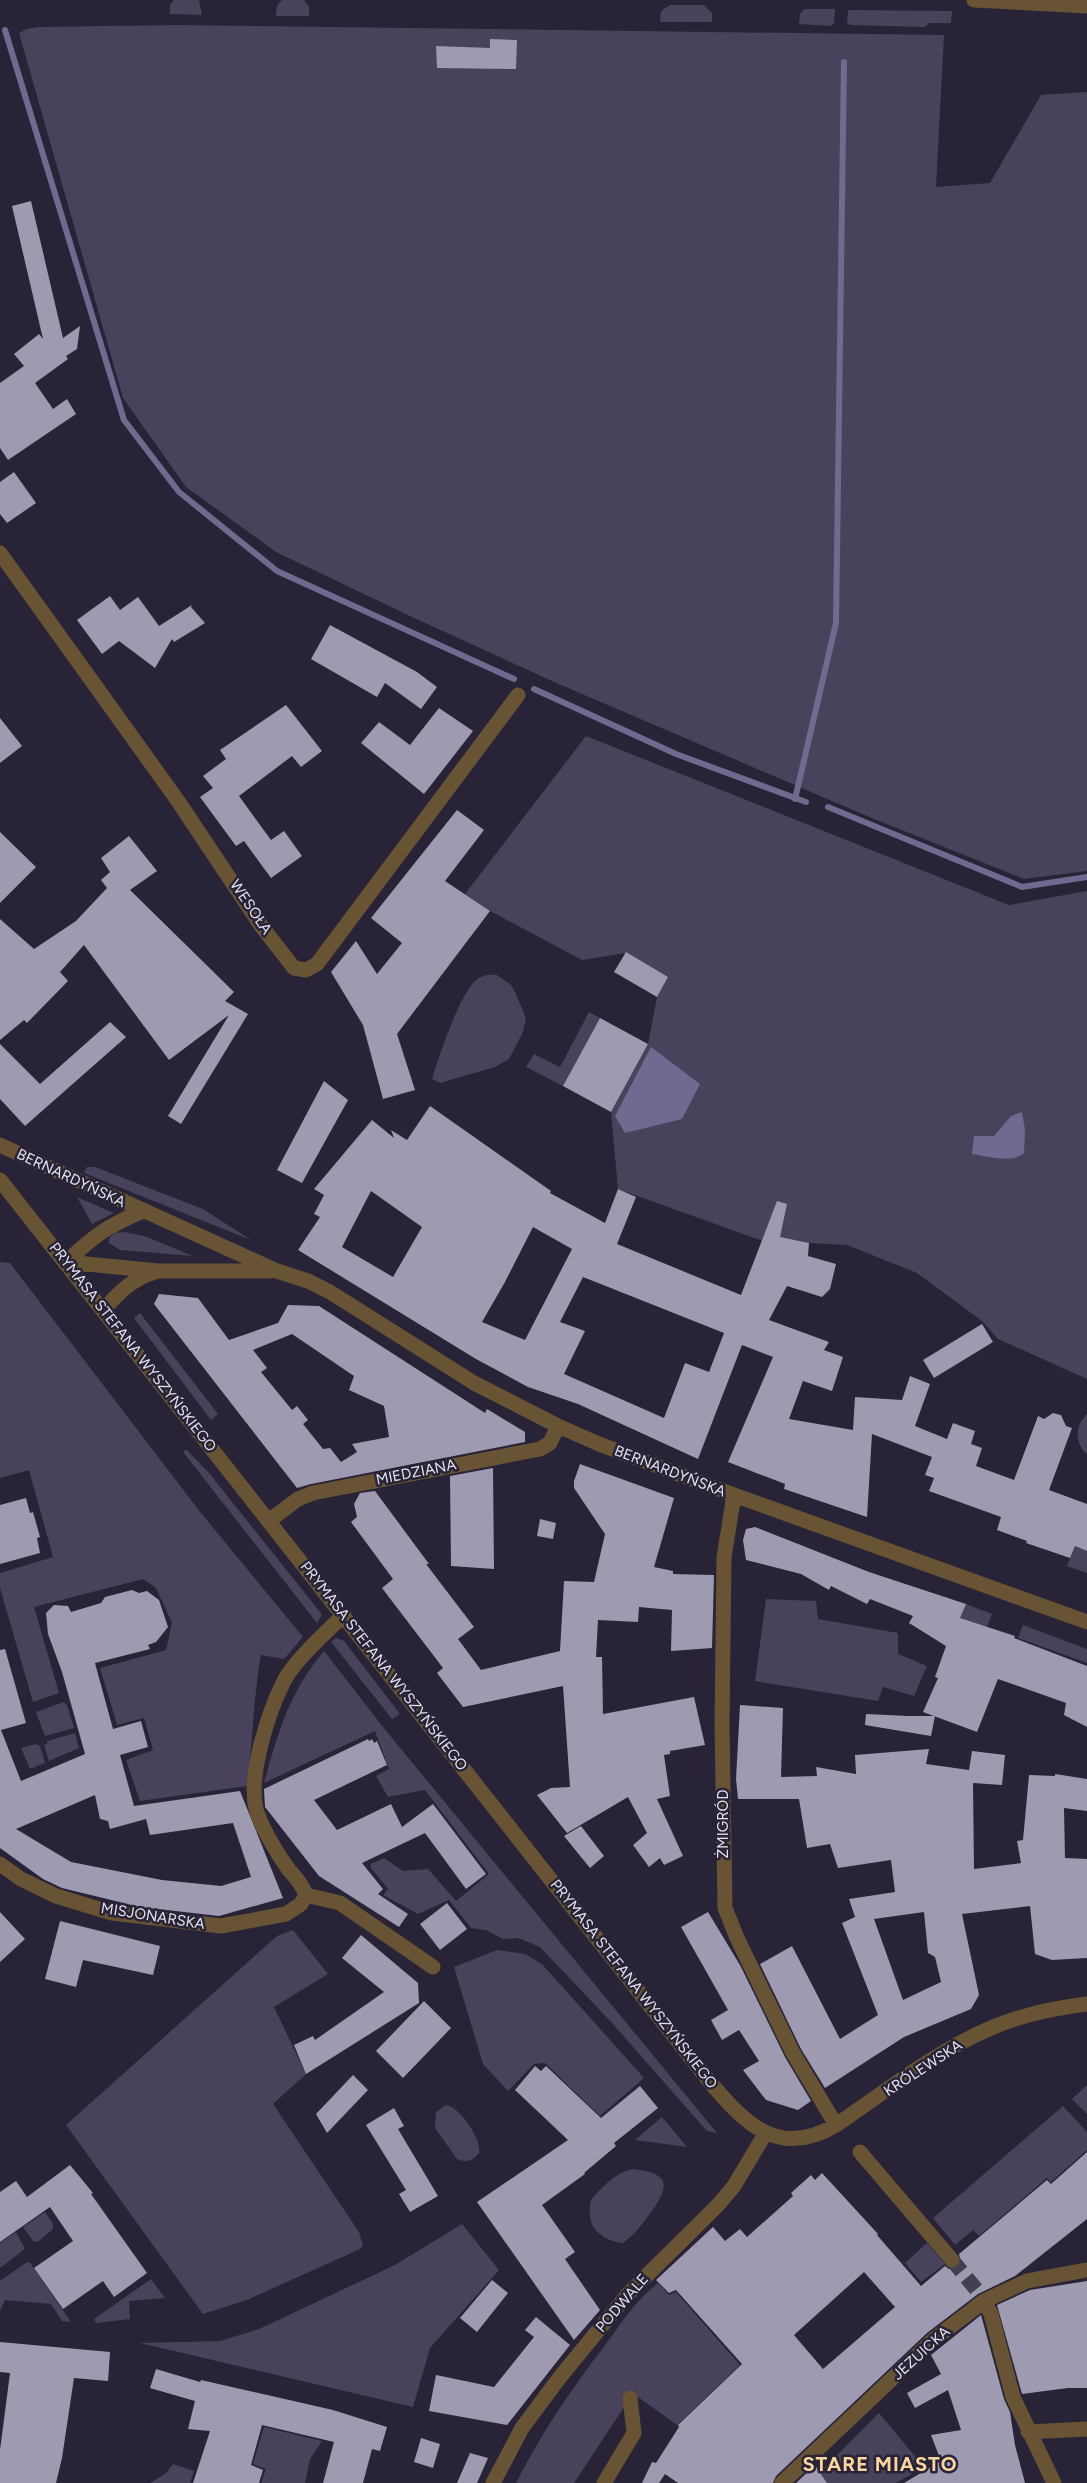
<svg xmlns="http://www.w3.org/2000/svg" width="1087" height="2483" font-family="Figtree,sans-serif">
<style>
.green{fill:#48425c}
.water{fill:#71698f}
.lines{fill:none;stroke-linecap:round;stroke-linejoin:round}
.stream{stroke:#71698f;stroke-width:6}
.building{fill:#9e9ab1;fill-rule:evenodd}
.minor-tunnel{stroke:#444052;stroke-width:15;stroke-dasharray:15 8;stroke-linecap:butt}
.minor{stroke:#685434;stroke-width:15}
.labels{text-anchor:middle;stroke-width:5;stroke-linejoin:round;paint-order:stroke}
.street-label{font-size:15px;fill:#e4e2ee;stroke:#282336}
.district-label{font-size:20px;font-weight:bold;letter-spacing:1px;fill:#f9d6a0;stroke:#282336}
</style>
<rect width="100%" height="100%" fill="#282336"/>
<!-- green -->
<path class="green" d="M 174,0 L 199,0 L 202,15 L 170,14 L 170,5 Z
M 282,0 L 304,0 L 309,7 L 309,16 L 276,16 L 277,5 Z
M 670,5 L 704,5 L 712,13 L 712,22 L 660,22 L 661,11 Z
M 804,9 L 835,9 L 834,23 L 830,26 L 799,24 L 800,14 Z
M 848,10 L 952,11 L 951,23 L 929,23 L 925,27 L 850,25 L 847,23 Z
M 179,25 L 944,35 L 936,187 L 990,183 L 1041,95 L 1087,92 L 1087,871 L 1024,879 L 874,819 L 554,682 L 410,616 L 276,552 L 186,487 L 123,398 L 19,33 L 27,29 L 39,27 Z
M 586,736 L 1009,905 L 1087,891 L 1087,1379 L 998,1339 L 982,1321 L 917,1273 L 847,1245 L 809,1243 L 783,1238 L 779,1247 L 618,1189 L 611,1112 L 648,1044 L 657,997 L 668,977 L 626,953 L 582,960 L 490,911 L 465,894 Z
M 497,975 L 511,985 L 515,992 L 526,1018 L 523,1032 L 509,1059 L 495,1067 L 440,1083 L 432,1079 C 439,1056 459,996 475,981 C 482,975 488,974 497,975 Z
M 589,1012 L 600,1018 L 563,1086 L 526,1067 L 534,1054 L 560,1067 Z
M 87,1167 L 95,1167 L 203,1209 L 251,1240 L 84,1173 Z
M 77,1197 L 114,1213 L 92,1224 Z
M 125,1232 L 147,1237 L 193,1256 L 120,1250 L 109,1243 L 109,1238 L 115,1233 Z
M 0,1262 L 10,1263 L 201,1513 L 303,1637 L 284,1659 L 261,1655 C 253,1698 253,1743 247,1786 L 140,1801 L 126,1760 L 153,1750 L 144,1718 L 117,1725 L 100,1668 L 166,1650 L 172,1623 L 156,1588 L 143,1579 L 34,1607 L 59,1693 L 33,1702 L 0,1588 L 0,1573 L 53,1557 L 29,1470 L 0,1478 Z
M 140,1313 L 218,1414 L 211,1420 L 134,1318 Z
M 1087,1414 L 1087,1454 C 1074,1443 1075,1425 1087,1414 Z
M 186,1449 L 209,1473 L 320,1612 L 322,1615 L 317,1623 L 183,1452 Z
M 1075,1546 L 1087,1551 L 1087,1573 L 1067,1566 Z
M 766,1599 L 816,1601 L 818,1619 L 898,1633 L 898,1654 L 927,1666 L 914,1696 L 883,1687 L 878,1701 L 755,1681 Z
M 966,1604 L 992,1614 L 986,1629 L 959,1619 Z
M 1023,1625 L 1087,1649 L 1087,1663 L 1018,1638 Z
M 336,1638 L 344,1641 L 400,1714 L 392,1719 L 331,1642 Z
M 324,1651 L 383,1727 L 717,2133 L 707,2131 L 612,2023 L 540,1947 L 518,1938 L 503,1939 L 486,1930 L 471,1928 L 449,1900 L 418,1914 L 383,1895 L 388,1889 L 371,1868 L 370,1864 L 384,1858 L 403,1871 L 428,1869 L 456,1901 L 489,1874 L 425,1790 L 388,1797 L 376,1776 L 389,1769 L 375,1731 L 264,1783 C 278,1733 289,1692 324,1651 Z
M 64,1702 L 67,1705 L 74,1728 L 45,1736 L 36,1712 Z
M 75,1733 L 79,1748 L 49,1761 L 44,1745 L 47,1744 L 47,1741 Z
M 36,1744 L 40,1746 L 45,1763 L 30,1769 L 21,1748 Z
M 293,1930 L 328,1974 L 274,2007 L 306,2074 L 273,2104 L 359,2232 L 363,2246 L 360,2249 L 247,2300 L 203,2314 L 66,2125 L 277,1936 Z
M 497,1950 L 525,1954 L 542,1964 L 644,2078 L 600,2116 L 545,2063 L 534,2064 L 508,2091 L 483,2064 L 454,1967 Z
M 1087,2085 L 1087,2114 L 1072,2099 Z
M 446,2105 C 460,2107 482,2139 479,2153 C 473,2161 466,2163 457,2159 L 435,2128 L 436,2112 Z
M 1063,2106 L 1087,2132 L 1087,2150 L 1051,2182 L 1047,2178 L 979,2236 L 973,2230 L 955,2245 L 933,2218 Z
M 662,2117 L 687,2147 L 635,2140 Z
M 633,2169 C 667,2173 672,2183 652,2211 C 643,2223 635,2235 623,2243 C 599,2240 585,2226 591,2200 C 602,2187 616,2172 633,2169 Z
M 45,2212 L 53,2224 L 53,2229 L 39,2241 L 34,2242 L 23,2227 Z
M 462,2224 L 499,2270 L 430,2348 L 413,2407 L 140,2343 L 220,2341 L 259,2329 L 395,2265 Z
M 16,2232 L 25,2249 L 0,2268 L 0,2243 Z
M 927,2243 L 945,2264 L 921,2282 L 905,2263 Z
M 27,2262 L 30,2263 L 71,2322 L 62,2321 L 51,2304 L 5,2300 L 0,2311 L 0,2281 Z
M 151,2279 L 165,2298 L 129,2301 L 130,2319 L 96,2323 L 94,2319 Z
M 658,2283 L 669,2295 L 676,2292 L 740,2365 L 677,2425 L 638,2397 L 630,2398 L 574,2483 L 516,2483 C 541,2433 572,2388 606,2344 C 622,2322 636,2300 658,2283 Z
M 879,2413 L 924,2467 L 896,2483 L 827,2483 L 820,2472 Z
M 264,2427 L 322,2441 L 310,2459 L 305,2483 L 261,2483 L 266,2469 L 253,2464 Z
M 173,2464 L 194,2471 L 190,2483 L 150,2483 L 165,2474 Z"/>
<!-- water -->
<path class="water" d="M 651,1047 L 700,1084 L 682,1119 L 625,1133 L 615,1116 Z
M 1022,1112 L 1025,1130 L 1024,1153 C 1012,1164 986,1156 972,1154 L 974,1136 L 994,1136 L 1011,1116 Z"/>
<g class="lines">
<!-- stream -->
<path class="stream" d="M 5,30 L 124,420 L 179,492 L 277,571 L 514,679
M 534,689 L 676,754 L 806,802
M 795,799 L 836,623 L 844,62
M 828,807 L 1022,887 L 1087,877"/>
</g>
<!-- building -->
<path class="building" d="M 490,39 L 517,40 L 516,69 L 437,68 L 436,46 L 490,48 Z
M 31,201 L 63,338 L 80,326 L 77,349 L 66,356 L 68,359 L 35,383 L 53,409 L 67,399 L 76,414 L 8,460 L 0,448 L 0,383 L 24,366 L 14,354 L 39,334 L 43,339 L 12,206 Z
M 14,472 L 36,503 L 7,523 L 0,514 L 0,482 Z
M 110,596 L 120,610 L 138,597 L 159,626 L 192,605 L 191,607 L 205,623 L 174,642 L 172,639 L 155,668 L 119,641 L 102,654 L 77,620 Z
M 330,625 L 417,672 L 437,687 L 421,709 L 385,683 L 377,697 L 311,659 Z
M 286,705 L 322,751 L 301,767 L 292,756 L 239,796 L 271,840 L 284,831 L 302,856 L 271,878 L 244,841 L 236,846 L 200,797 L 213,788 L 203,776 L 226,759 L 220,750 Z
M 439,708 L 473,731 L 424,794 L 361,743 L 379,722 L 410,745 Z
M 0,718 L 22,746 L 0,763 Z
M 457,810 L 484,830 L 445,881 L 490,911 L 397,1034 L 415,1090 L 383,1099 L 363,1025 L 331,972 L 356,941 L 377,974 L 402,943 L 371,918 Z
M 0,832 L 36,867 L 0,903 Z
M 129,836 L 157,871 L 130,890 L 234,992 L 225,1001 L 248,1014 L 181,1124 L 168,1116 L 229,1015 L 169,1060 L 84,945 L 60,972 L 68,981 L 27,1023 L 24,1020 L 0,1040 L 0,919 L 34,949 L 76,921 L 107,888 L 101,880 L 110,872 L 101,858 Z
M 626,952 L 668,977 L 657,997 L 614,972 Z
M 600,1018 L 648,1044 L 611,1112 L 563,1086 Z
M 110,1022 L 126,1037 L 25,1126 L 0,1099 L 0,1044 L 40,1084 Z
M 324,1081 L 348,1100 L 302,1183 L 277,1170 Z
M 430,1106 L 551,1191 L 550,1193 L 605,1223 L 618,1189 L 636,1197 L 617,1244 L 741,1295 L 777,1201 L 787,1204 L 780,1237 L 809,1243 L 808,1256 L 836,1264 L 830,1289 L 822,1297 L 787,1286 L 769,1320 L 829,1342 L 824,1350 L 843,1357 L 832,1391 L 803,1381 L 789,1419 L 853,1430 L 855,1397 L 902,1400 L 910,1376 L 930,1384 L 915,1426 L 947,1439 L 953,1423 L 975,1431 L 971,1444 L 982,1448 L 976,1466 L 1014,1480 L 1038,1416 L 1044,1419 L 1053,1413 L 1061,1415 L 1066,1426 L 1072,1428 L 1049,1490 L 1087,1504 L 1087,1551 L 1075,1546 L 1070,1558 L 1026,1543 L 1027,1541 L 997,1530 L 1001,1517 L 929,1491 L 934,1478 L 925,1475 L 932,1457 L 872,1434 L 867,1517 L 784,1489 L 785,1484 L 728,1462 L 773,1357 L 742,1345 L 698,1459 L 578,1404 L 528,1387 L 476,1359 L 298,1250 L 320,1217 L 314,1214 L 324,1195 L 314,1189 L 372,1120 L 394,1138 L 391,1130 L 407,1140 ZM 371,1191 L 422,1227 L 393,1277 L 342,1247 ZM 533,1227 L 572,1249 L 525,1340 L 482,1322 L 505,1282 ZM 583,1277 L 724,1333 L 709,1372 L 685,1363 L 664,1418 L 564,1374 L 585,1331 L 560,1322 Z
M 159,1294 L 198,1298 L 229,1340 L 278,1323 L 288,1305 L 319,1306 L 485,1413 L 487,1409 L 525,1432 L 525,1442 L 311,1484 L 297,1488 L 154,1304 ZM 292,1334 L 354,1376 L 349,1390 L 384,1406 L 389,1437 L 352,1444 L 357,1452 L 341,1462 L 330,1448 L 323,1449 L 303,1424 L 308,1420 L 297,1406 L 292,1410 L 261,1372 L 267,1368 L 253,1350 Z
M 982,1324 L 993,1342 L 934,1378 L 923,1360 Z
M 580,1464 L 674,1498 L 654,1567 L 673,1571 L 673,1574 L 714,1575 L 712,1648 L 671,1651 L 672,1610 L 639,1607 L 638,1622 L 598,1620 L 596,1657 L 602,1657 L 603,1714 L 694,1697 L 705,1745 L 670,1751 L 670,1754 L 664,1755 L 670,1796 L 657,1799 L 683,1856 L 664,1865 L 660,1858 L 649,1867 L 633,1845 L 647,1833 L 628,1797 L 567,1833 L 537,1795 L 551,1788 L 570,1787 L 563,1686 L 463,1707 L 437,1673 L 443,1668 L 382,1588 L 393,1579 L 351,1522 L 357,1517 L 354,1504 L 360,1493 L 375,1491 L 429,1564 L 426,1564 L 474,1627 L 458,1639 L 481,1670 L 560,1651 L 564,1581 L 594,1582 L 605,1534 L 574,1488 L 574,1481 Z
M 493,1468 L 494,1569 L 451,1566 L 450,1476 Z
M 26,1498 L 30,1513 L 33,1512 L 40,1537 L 37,1538 L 40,1553 L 0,1564 L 0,1505 Z
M 540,1519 L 556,1523 L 553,1539 L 537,1536 Z
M 755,1527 L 869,1572 L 966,1604 L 960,1618 L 1015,1636 L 1014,1638 L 1087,1666 L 1087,1727 L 1064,1715 L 1066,1703 L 998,1679 L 977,1732 L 923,1712 L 938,1678 L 935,1677 L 946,1646 L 909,1623 L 913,1616 L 870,1599 L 867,1604 L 831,1586 L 829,1590 L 801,1574 L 746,1560 L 743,1540 L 746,1529 Z
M 132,1590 L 139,1593 L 147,1591 L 159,1600 L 168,1627 L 156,1642 L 148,1645 L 150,1649 L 95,1663 L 113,1729 L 141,1721 L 148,1747 L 120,1755 L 134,1806 L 240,1791 L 283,1898 L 219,1916 L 140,1907 L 62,1888 L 43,1879 L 0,1848 L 0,1650 L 5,1649 L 26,1723 L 1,1730 L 21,1781 L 85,1754 L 62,1672 L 48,1634 L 46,1613 L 54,1605 L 68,1606 L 71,1612 L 101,1603 L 105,1597 ZM 95,1795 L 100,1819 L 108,1821 L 110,1829 L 146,1819 L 150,1835 L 233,1823 L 251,1877 L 221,1886 L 162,1880 L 71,1862 L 16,1829 Z
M 740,1705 L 783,1708 L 781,1777 L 817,1776 L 816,1767 L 856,1774 L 855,1755 L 929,1749 L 926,1764 L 969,1770 L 972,1751 L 1005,1755 L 1002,1785 L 973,1783 L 974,1869 L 1021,1863 L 1017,1841 L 1023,1840 L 1029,1775 L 1055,1776 L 1055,1774 L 1087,1779 L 1087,1811 L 1064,1808 L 1065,1858 L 1087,1859 L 1087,1958 L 1052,1960 L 1035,1954 L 1030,1906 L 962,1914 L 979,1995 L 971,2009 L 904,2037 L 825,2088 L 801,2049 L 760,1964 L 792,1946 L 840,2039 L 878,2015 L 842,1923 L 855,1917 L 849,1899 L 895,1892 L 891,1860 L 838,1868 L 830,1844 L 807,1848 L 799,1799 L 738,1799 L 736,1779 ZM 924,1912 L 928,1953 L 935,1957 L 941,1982 L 903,2000 L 874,1919 Z
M 866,1714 L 908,1716 L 935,1716 L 931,1736 L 865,1725 Z
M 368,1739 L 369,1741 L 372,1739 L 374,1743 L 377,1741 L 387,1765 L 314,1800 L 337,1830 L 391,1804 L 402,1827 L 433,1804 L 486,1874 L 466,1889 L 425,1833 L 362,1863 L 383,1889 L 378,1894 L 408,1914 L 399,1927 L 319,1876 L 265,1807 L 264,1789 Z
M 581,1826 L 604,1856 L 590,1868 L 564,1836 Z
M 447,1903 L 467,1929 L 440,1950 L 420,1924 Z
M 0,1912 L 25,1939 L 0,1962 Z
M 708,1912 L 740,1965 L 785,2057 L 811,2101 L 798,2110 L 766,2100 L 743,2070 L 759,2061 L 739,2030 L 722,2040 L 711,2020 L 728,2010 L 681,1927 Z
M 60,1921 L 160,1946 L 153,1975 L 83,1960 L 76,1987 L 45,1979 Z
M 361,1935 L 418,1983 L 419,2003 L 306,2074 L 294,2045 L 313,2036 L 315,2040 L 384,1992 L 342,1958 Z
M 424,2001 L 451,2028 L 403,2078 L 376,2051 Z
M 535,2066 L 541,2071 L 546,2066 L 601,2118 L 640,2086 L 658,2108 L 614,2143 L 616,2146 L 584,2173 L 585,2174 L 542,2205 L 575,2252 L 565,2259 L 600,2310 L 574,2340 L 477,2202 L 568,2140 L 515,2090 Z
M 353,2075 L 368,2090 L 327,2133 L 316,2114 Z
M 394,2108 L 404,2126 L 398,2129 L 438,2196 L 410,2212 L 399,2194 L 406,2190 L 366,2125 Z
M 1087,2152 L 1087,2219 L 1015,2276 L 978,2294 L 927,2333 L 776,2476 L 773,2483 L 678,2483 L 665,2474 L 659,2483 L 642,2483 L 652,2462 L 656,2463 L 679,2427 L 678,2425 L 742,2364 L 676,2290 L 669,2293 L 656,2280 L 713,2227 L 725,2241 L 740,2229 L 747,2237 L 793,2196 L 791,2193 L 811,2175 L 815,2180 L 822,2173 L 878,2234 L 877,2235 L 921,2286 L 945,2266 L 949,2269 L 958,2267 L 961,2263 L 959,2254 L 1047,2180 L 1051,2184 ZM 864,2272 L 895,2307 L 823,2369 L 794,2335 Z
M 70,2165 L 93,2193 L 91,2194 L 147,2273 L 114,2297 L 103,2281 L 63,2309 L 34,2268 L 73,2241 L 50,2207 L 0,2242 L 0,2192 L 16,2181 L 27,2197 Z
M 492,2280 L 508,2293 L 477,2332 L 460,2318 Z
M 1087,2281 L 1087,2388 L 1068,2388 L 1022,2394 L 997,2305 L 1030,2290 Z
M 981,2315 L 1004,2399 L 1010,2412 L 1015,2445 L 1025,2483 L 904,2483 L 941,2461 L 931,2435 L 961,2430 L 948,2390 L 915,2408 L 907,2393 L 941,2374 L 931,2355 Z
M 536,2317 L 570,2345 L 507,2425 L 429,2411 L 436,2375 L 494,2387 L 534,2337 L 525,2330 Z
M 0,2342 L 110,2352 L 108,2381 L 74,2378 L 62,2458 L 56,2483 L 0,2483 L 0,2450 L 10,2373 L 0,2372 Z
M 156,2369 L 200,2382 L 201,2380 L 333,2410 L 387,2427 L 380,2451 L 372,2449 L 363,2483 L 323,2483 L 334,2442 L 262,2425 L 251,2465 L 263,2470 L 259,2483 L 193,2483 L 210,2431 L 188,2429 L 195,2401 L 150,2388 Z
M 421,2438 L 440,2444 L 433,2468 L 414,2462 Z
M 470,2453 L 488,2458 L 477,2483 L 457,2483 Z
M 815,2465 L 827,2483 L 796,2483 Z"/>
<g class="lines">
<!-- minor-tunnel -->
<path class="minor-tunnel" d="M 952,2260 L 980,2294"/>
<!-- minor -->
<path class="minor" d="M 974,0 L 1087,6
M 0,553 L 178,801 L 262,927 L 294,968 L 306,970 L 317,964 L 518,695
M 0,1145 L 277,1271 L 308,1281 L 330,1292 L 474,1383 L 558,1426 L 599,1444 L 734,1495 L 1087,1622
M 0,1180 L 710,2082 C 745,2124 779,2159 836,2125 C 885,2092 935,2052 991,2028 C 1021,2015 1055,2008 1087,2004
M 66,1262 L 158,1271 L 270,1271
M 66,1262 C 94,1236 107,1226 143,1211
M 103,1310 C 119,1293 131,1279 155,1272
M 734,1495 L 724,1557 L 722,1724 L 725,1908 L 737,1938 L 793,2053 L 836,2125
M 270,1520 L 298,1499 L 313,1493 L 540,1449 L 550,1443 L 558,1426
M 0,1864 L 21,1879 L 56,1896 L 112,1913 L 221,1926 L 286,1914 L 301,1904 L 306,1895 C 302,1884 296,1878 289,1870 C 278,1855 261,1827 256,1809 C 248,1776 268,1713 283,1683 C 293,1662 327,1631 344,1615
M 306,1895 L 340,1903 L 433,1967
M 860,2152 L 952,2260
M 984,2301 L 991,2314 L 1013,2397 L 1054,2483
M 1028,2432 L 1087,2429
M 493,2483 L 522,2428 L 560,2377 L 628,2294 L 718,2205 L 734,2186 L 765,2134
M 604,2483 L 634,2433 L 630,2398
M 782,2483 L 933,2340 L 984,2301 L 1027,2281 L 1087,2270"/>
</g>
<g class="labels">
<!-- street labels -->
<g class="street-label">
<text transform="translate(251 907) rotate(56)" y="5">WESOŁA</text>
<text transform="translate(71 1178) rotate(25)" y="5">BERNARDYŃSKA</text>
<text transform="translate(133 1347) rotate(52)" y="5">PRYMASA STEFANA WYSZYŃSKIEGO</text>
<text transform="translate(670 1471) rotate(21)" y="5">BERNARDYŃSKA</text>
<text transform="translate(416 1472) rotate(-11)" y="5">MIEDZIANA</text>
<text transform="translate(384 1666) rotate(52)" y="5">PRYMASA STEFANA WYSZYŃSKIEGO</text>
<text transform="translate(723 1824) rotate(-90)" y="5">ŻMIGRÓD</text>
<text transform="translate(153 1916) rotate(9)" y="5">MISJONARSKA</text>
<text transform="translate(634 1984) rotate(52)" y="5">PRYMASA STEFANA WYSZYŃSKIEGO</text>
<text transform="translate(923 2068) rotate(-33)" y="5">KRÓLEWSKA</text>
<text transform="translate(622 2303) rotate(-49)" y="5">PODWALE</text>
<text transform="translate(921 2353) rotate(-42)" y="5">JEZUICKA</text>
</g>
<!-- district labels -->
<g class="district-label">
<text x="880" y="2471">STARE MIASTO</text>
</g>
</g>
</svg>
